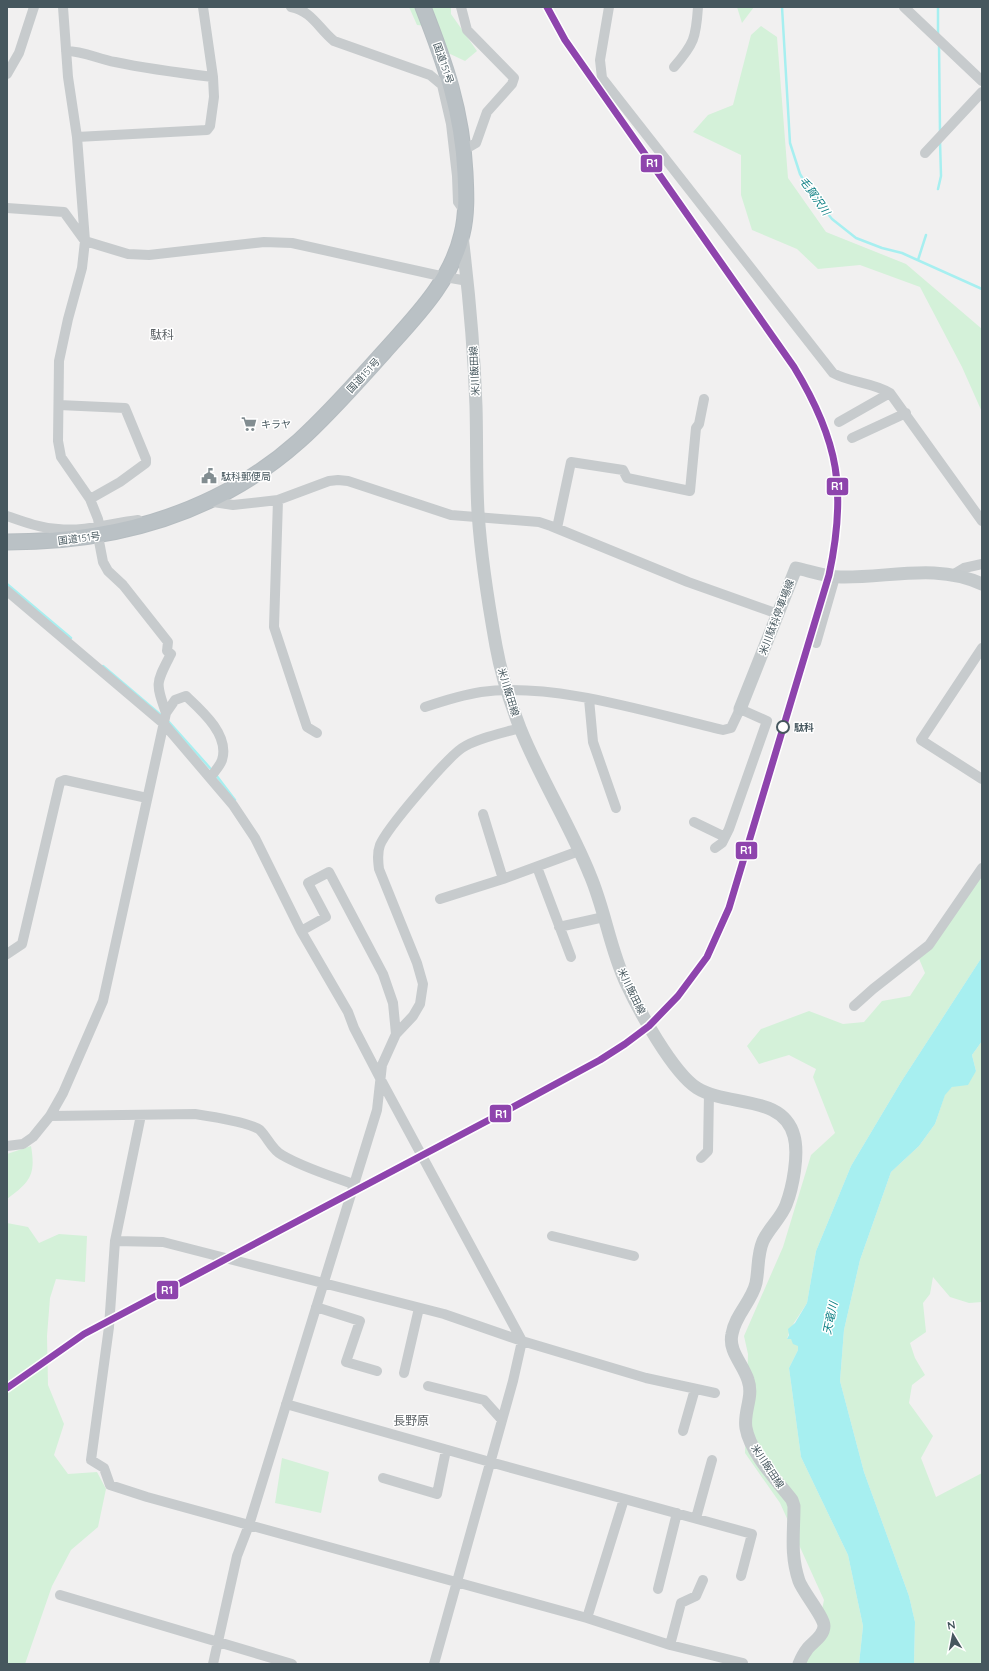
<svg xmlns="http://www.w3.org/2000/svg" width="989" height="1671" font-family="Quicksand,'Noto Sans JP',sans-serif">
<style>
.green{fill:#d4f1d9}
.water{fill:#a7eff0}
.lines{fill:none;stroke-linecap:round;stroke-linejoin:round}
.stream{stroke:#a7eff0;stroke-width:2.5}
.highway-casing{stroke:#b5bcc0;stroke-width:17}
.minor{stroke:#c7cbcd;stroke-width:10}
.major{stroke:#c5cacc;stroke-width:13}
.highway{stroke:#bac1c5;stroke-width:15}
.rail-1-casing{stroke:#fff;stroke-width:10}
.rail-1{stroke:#8e44ad;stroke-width:7}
.stop-dot{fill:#fff;stroke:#46575e;stroke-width:2}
.labels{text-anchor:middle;stroke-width:3;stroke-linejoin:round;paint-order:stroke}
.street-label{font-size:10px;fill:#46575e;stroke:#fff}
.poi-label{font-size:10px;fill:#46575e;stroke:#fff;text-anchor:start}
.stop-label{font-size:10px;font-weight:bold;fill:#46575e;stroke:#fff;text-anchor:start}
.water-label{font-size:11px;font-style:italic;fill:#097e82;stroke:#fff}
.quarter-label{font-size:12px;fill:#5b6165;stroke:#fff}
.line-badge{stroke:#fff;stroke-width:1.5}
.badge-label{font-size:11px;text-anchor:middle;font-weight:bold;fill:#fff}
</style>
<rect width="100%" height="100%" fill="#f1f0f0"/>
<!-- green -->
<path class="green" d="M 409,7 L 451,7 L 451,14 L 477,51 L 465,61 L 446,52 L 438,27 L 417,25 Z
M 737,7 L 754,7 L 742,23 Z
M 761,26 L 777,37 L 788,178 L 826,232 L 906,264 L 982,329 L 982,412 L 962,367 L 920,287 L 860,265 L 818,269 L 797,249 L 752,230 L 741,195 L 741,155 L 693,132 L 708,115 L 733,105 L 751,35 Z
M 982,876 L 982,957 L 901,1082 L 851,1166 L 816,1251 L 807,1303 L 790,1329 L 787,1339 L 791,1339 L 798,1345 L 798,1350 L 789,1368 L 801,1457 L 848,1555 L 863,1626 L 859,1664 L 799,1664 L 814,1648 L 824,1600 L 780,1503 L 745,1453 L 748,1354 L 744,1336 L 783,1247 L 811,1155 L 835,1133 L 813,1077 L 816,1069 L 789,1055 L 759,1064 L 747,1046 L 761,1029 L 809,1011 L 843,1024 L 864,1022 L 882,1001 L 910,996 L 925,973 L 917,954 Z
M 982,1041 L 982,1302 L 969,1303 L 950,1297 L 933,1277 L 930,1294 L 923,1303 L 926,1332 L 910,1343 L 915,1358 L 925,1375 L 912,1385 L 909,1403 L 933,1436 L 921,1458 L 936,1497 L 982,1473 L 982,1664 L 914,1664 L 915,1622 L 909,1596 L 864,1472 L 840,1381 L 844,1330 L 860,1260 L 891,1172 L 919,1146 L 935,1124 L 945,1094 L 952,1087 L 976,1071 L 972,1055 Z
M 31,1146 C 36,1175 30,1182 7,1199 L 7,1154 Z
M 7,1223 L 28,1227 L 39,1243 L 59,1234 L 87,1236 L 85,1282 L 56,1279 L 50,1298 L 47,1336 L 48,1385 L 64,1424 L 54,1455 L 68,1474 L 97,1472 L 106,1489 L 98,1527 L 71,1550 L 52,1586 L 25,1664 L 7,1664 Z
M 282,1458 L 329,1472 L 321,1513 L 275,1503 Z"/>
<!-- water -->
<path class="water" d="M 982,957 L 982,1041 L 972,1055 L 976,1071 L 968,1085 L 952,1087 L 945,1095 L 935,1124 L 919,1146 L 891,1172 L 860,1260 L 844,1330 L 840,1381 L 864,1472 L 909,1596 L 915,1622 L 914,1664 L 859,1664 L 863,1626 L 848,1555 L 801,1457 L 789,1368 L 798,1350 L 798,1346 L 793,1344 L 791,1339 L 787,1339 L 789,1335 L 788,1329 L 795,1323 L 807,1303 L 816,1251 L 851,1166 L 901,1082 Z"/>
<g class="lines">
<!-- stream -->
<path class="stream" d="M 782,7 L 790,143 L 800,174 L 812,194 L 832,219 L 856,238 L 882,248 L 902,253 L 982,289
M 938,7 L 938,34
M 939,43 L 940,132
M 938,189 L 941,176 L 940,141
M 918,260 L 926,235
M 7,584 L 71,638
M 103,666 L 162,716
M 169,722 L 210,768
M 216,775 L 235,800"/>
<defs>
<path id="highway" d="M 7,542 C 114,542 217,514 299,441 C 329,414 356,383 384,352 C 415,317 451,282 462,234 C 467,214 466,193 465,173 C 462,111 445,63 423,7"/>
</defs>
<!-- highway casing -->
<use href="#highway" class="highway-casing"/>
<!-- minor -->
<path class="minor" d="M 63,7 L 68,77 L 77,137 L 85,241 L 82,268 L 68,319 L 59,361 L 58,441 L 61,457 L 90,499 L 98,519 L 101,535
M 291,7 C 312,11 319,29 334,41 L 430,75 L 442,85 L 451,124 L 457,176 L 458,202 L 465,212
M 461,7 L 467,30 L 514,78 L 512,84 L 487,112 L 476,143 L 464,150
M 609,7 L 600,60 L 602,78 L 833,373 C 851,383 872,382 890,393 L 982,521
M 904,7 L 982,81
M 66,51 C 84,51 98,59 115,62 C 148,69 180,73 213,77
M 674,67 C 694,44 696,38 698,7
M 7,74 L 19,53 L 34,7
M 77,137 L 207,130 L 210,126 L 214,97 L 213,77 L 203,7
M 925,153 L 982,92
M 7,208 L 64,212 L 85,241 L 128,254 L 149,255 L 264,242 L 292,243 L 445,277 L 468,281
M 59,405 L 125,408 L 146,459 L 146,463 L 120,482 L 90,499
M 839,422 L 890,393
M 852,438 L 906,413
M 278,500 L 274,627 L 307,727 L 317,733
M 207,501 L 233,505 L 278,500 L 329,481 L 338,480 L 348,481 L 451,515 L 539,522 L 551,526 L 688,582 L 778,614
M 7,516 C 24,522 40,528 58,529 C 84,532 112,523 138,520
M 557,528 L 571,462 L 623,470 L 627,478 L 690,491 L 696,428 L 699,424 L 704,399
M 954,574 L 964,568 L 982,564
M 7,591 L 164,724 L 233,805 L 255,838 L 301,931 L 348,1012 L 354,1028 L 381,1080 L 522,1341 L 513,1381 L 434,1664
M 816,643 L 835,577
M 982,648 L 921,740 L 982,779
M 589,699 L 593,742 L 616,808
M 425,707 C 443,701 462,695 481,692 C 555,682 650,713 723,730 L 731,728 L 740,709 L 767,721 L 729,829 L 722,843 L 715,848
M 166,713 L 175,700 L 186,696 C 201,710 230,735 222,760 C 220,766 214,772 210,778
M 483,814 L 503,879
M 694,822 L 725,837
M 537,867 L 571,957
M 440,899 L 503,879 L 579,851
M 559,927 L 604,917
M 301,931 L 326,917 L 308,883 L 329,872 L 383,974 L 393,1003 L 396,1034
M 7,954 L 22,944 L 60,782 L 65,780 L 147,798
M 854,1006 L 873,989 L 929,945 L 982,868
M 141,1115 L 115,1241 L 109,1327 L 91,1460 L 104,1468 L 110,1485 L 147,1497 L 587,1618 L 670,1645 L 743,1663
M 50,1116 L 195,1114 C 208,1116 251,1123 260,1130 C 268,1138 272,1150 282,1155 C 304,1168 329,1175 353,1184
M 7,1146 L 23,1144 L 33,1137 L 50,1116 L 63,1093 L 103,1001 L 166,713 C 155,682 156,683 171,654 L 167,651 L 168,642 L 123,585 L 108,571 L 103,562 L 98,536
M 701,1158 L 708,1151 L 709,1093
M 552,1236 L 634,1256
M 115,1241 L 163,1242 L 444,1314 L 522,1341 L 646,1378 L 715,1393
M 316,1307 L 360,1321 L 346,1362 L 377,1371
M 404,1373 L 419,1308
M 428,1386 L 484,1400 L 502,1420
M 286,1404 L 490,1462 L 752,1534 L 741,1576
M 683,1431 L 695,1389
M 383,1478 L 437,1494 L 446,1450
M 696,1518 L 712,1460
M 658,1589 L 677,1513
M 60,1595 L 292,1664
M 587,1618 L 624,1499
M 670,1645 L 681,1603 L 696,1596 L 703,1580
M 213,1664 L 237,1556 L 249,1525 L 377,1110 L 382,1065 L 396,1034 L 413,1016 L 420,1004 L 423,984 L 417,963 L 379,869 C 378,861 377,853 380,845 C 387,828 446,759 462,748 C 477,738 503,733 520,728"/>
<!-- major -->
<path class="major" d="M 462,236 C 469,293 474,349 476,406 C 477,441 476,477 478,512 C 481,557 488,602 496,646 C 501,674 510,702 520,728 C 540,778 570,825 590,875 C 605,910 610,949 626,983 C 638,1009 673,1073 697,1088 C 727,1107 783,1094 794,1136 C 799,1154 793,1187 786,1205 C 781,1218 769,1228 763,1241 C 757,1255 759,1268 756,1283 C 752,1301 735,1315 732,1334 C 728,1351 743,1364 748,1380 C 754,1397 743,1412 746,1428 C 750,1452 777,1481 792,1500 L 794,1506 C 794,1533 790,1554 799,1581 C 803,1592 824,1617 824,1626 C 824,1636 813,1642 808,1648 C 804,1653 801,1659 799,1664
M 740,709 L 796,568 C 810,571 826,577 841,577 C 889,578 936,563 982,584"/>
<!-- highway -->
<use href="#highway" class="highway"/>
<defs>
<path id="rail-1" d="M 7,1388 L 84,1334 L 504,1112 L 600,1060 L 625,1044 L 649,1026 L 678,996 L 707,957 L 729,908 L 829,575 C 847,491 839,441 794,367 L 565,40 L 547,7"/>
</defs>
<!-- rail-1 casing -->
<use href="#rail-1" class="rail-1-casing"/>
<!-- rail-1 -->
<use href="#rail-1" class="rail-1"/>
</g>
<!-- icons -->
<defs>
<symbol id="supermarket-bare" viewBox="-9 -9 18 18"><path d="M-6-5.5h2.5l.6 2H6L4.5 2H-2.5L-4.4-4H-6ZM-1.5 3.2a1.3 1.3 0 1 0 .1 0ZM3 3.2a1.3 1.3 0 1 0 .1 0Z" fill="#828d91" stroke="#fff" stroke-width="2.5" paint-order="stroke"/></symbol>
<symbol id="civic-bare" viewBox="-9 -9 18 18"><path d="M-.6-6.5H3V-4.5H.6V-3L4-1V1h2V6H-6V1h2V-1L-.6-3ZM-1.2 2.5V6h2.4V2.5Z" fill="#828d91" stroke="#fff" stroke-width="2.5" paint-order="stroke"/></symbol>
</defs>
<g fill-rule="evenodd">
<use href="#supermarket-bare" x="238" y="413" width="22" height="22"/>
<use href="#civic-bare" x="198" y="465" width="22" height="22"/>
</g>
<!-- markers -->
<circle class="stop-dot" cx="783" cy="727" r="6"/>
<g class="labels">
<!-- street labels -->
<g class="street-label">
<text transform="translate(444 63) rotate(71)" y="4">国道151号</text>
<text transform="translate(474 371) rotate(-93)" y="4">米川飯田線</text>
<text transform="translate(363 375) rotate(-47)" y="4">国道151号</text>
<text transform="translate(79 538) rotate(-7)" y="4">国道151号</text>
<text transform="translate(776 617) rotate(-69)" y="4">米川駄科停車場線</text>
<text transform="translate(509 692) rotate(73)" y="4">米川飯田線</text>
<text transform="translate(632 991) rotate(64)" y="4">米川飯田線</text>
<text transform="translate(768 1466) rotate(56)" y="4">米川飯田線</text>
</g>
<!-- poi labels -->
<g class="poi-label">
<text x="261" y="428">キラヤ</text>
<text x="221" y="480">駄科郵便局</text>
</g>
<!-- stop labels -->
<g class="stop-label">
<text x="794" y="731">駄科</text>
</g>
<!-- water labels -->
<g class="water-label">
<text transform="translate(815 196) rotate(55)" y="4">毛賀沢川</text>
<text transform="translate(830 1318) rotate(-78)" y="4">天竜川</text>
</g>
<!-- quarter labels -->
<g class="quarter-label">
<text x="162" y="339">駄科</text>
<text x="411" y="1425">長野原</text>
</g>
</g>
<g class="line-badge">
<rect x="640" y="154" width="23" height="19" rx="4" fill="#8e44ad"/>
<rect x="826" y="477" width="23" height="19" rx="4" fill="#8e44ad"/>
<rect x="735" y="841" width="23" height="19" rx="4" fill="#8e44ad"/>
<rect x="489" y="1104" width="23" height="19" rx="4" fill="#8e44ad"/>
<rect x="156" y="1280" width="23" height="20" rx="4" fill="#8e44ad"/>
</g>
<g class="badge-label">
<text x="652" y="167">R1</text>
<text x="837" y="490">R1</text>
<text x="746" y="854">R1</text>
<text x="501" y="1118">R1</text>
<text x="167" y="1294">R1</text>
</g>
<!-- border -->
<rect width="989" height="1671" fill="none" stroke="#46575e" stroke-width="16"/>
<!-- north arrow -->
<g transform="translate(953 1635) rotate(350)" stroke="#ffffff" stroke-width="3" paint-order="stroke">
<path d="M0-3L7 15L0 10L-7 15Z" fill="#46575e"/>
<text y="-6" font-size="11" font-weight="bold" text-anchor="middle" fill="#46575e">N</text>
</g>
</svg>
